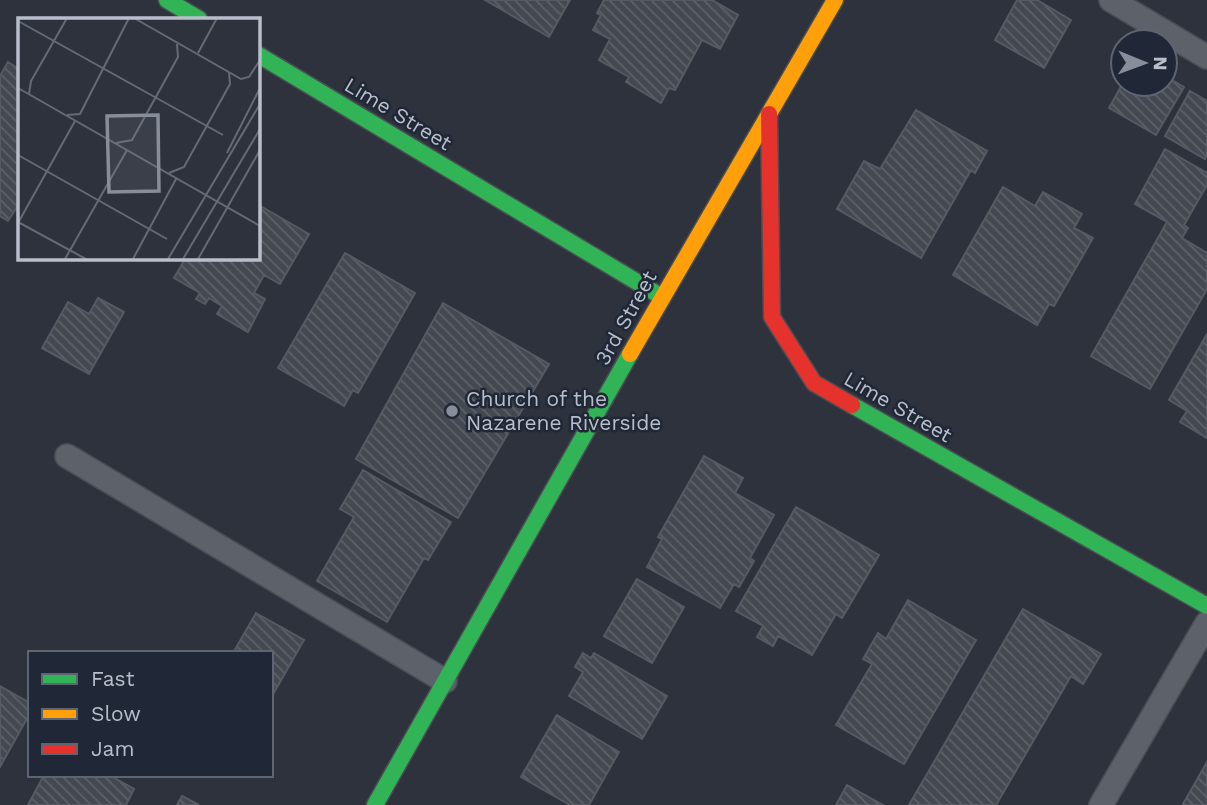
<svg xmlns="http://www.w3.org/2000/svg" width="1207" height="805" font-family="'Work Sans',sans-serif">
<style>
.building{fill:url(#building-back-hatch);stroke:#555a63;stroke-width:2}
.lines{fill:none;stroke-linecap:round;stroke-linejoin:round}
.lane-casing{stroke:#494d54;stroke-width:26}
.fast-casing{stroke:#494d54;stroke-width:19}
.slow-casing{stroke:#494d54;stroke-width:19}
.jam-casing{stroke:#494d54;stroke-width:19}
.lane{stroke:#5d6169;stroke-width:23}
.fast{stroke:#30b455;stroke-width:16}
.slow{stroke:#ff9f0a;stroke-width:16}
.jam{stroke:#e5322d;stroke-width:16}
.poi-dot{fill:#878e99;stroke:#202837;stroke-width:2.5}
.labels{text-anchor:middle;stroke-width:5;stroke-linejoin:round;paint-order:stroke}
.street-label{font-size:21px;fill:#b8bfcb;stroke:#202837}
.poi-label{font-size:21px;fill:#b8bfcb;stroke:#202837;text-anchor:start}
.inset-road{fill:none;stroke:#656a75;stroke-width:2}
.view{fill:#878e99;fill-opacity:0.15;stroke:#878e99;stroke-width:3.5}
.inset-edge{fill:none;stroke:#b8bfcb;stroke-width:3.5}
</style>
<defs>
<pattern id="building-back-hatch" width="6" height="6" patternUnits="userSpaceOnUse" patternTransform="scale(1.75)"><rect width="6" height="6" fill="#444850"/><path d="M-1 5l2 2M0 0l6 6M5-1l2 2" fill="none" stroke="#5d6168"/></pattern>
</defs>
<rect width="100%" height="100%" fill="#2d323c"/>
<!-- building -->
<path class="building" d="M 485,0 L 570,0 L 549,37 Z
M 604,0 L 712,0 L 738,15 L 720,49 L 702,40 L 675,90 L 669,88 L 661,103 L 626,82 L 629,77 L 599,60 L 610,39 L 593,30 L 601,15 L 597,13 Z
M 1017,0 L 1037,0 L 1071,20 L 1044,68 L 995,40 Z
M 8,62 L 19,69 L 19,204 L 8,221 L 0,216 L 0,76 Z
M 1165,76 L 1184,87 L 1156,135 L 1109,108 L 1123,83 L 1165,84 Z
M 1190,91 L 1207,101 L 1207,155 L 1205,159 L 1165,136 Z
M 916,110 L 987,151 L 975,173 L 971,170 L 921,258 L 837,209 L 864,161 L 880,169 Z
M 1165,149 L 1207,173 L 1207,185 L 1184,225 L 1188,228 L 1182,238 L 1207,253 L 1207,289 L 1150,389 L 1091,356 L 1167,222 L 1135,204 Z
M 1003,187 L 1035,206 L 1043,192 L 1082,214 L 1074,228 L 1093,238 L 1054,306 L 1049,304 L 1037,325 L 953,275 Z
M 257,204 L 309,234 L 280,284 L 264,275 L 254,293 L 265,299 L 248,332 L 217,314 L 222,306 L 209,298 L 205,304 L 196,299 L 200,293 L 174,278 L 184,261 L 179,257 L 257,257 Z
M 345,253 L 415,293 L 358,393 L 353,390 L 344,406 L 278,368 Z
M 98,298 L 124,312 L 89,374 L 42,348 L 68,302 L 89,314 Z
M 443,303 L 549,364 L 458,518 L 356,459 Z
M 1207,334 L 1207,438 L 1180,422 L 1187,411 L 1169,400 Z
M 704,456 L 743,478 L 735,493 L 774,515 L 750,558 L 754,561 L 739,587 L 734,584 L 720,608 L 647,567 L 662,539 L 658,537 Z
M 363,470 L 451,522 L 428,560 L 424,558 L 387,622 L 317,581 L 354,517 L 340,509 Z
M 796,507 L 879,555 L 842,618 L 836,614 L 812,655 L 778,636 L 773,646 L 757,637 L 763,626 L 736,611 Z
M 637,579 L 684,607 L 652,663 L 604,636 Z
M 908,600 L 976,640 L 904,764 L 836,725 L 872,664 L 863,659 L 878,633 L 886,639 Z
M 1023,609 L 1101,654 L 1083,684 L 1071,676 L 996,805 L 909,805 Z
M 256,613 L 304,640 L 271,698 L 271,653 L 233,653 Z
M 583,653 L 591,658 L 594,653 L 667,696 L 642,739 L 569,696 L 583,672 L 575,667 Z
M 0,686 L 30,703 L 30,713 L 0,767 Z
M 557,715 L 619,752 L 589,805 L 570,805 L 521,777 Z
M 1207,762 L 1207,805 L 1185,805 L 1183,804 Z
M 44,775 L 109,775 L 134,789 L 126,805 L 28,805 Z
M 847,785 L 883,805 L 836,805 Z
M 182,796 L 199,805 L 177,805 Z"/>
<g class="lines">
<defs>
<path id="lane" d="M 1111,0 L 1207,57
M 67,456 L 445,681
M 1101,805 L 1207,623"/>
<path id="fast" d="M 167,0 L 199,19
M 257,54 L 662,297
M 852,405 L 1207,606
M 375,805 L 630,354"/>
<path id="slow" d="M 630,354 L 835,0"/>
<path id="jam" d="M 769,114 L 772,317 L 814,383 L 852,405"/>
</defs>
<!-- lane casing -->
<use href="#lane" class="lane-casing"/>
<!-- fast casing -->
<use href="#fast" class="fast-casing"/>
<!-- slow casing -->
<use href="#slow" class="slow-casing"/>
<!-- jam casing -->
<use href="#jam" class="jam-casing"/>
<!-- lane -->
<use href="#lane" class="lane"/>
<!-- fast -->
<use href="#fast" class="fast"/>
<!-- slow -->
<use href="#slow" class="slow"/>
<!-- jam -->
<use href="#jam" class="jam"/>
</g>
<!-- markers -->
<circle class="poi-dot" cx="452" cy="411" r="7"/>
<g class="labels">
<!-- street labels -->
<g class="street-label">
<text transform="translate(398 114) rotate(31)" y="7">Lime Street</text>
<text transform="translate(626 318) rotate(-61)" y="7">3rd Street</text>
<text transform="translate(898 407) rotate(30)" y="7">Lime Street</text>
</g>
<!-- poi labels -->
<g class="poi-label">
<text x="466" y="406">Church of the<tspan x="466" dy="24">Nazarene Riverside</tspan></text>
</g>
</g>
<!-- overview -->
<g transform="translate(18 18)">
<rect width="242" height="242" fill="#2d323c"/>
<path class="inset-road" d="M 116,0 L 223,61 L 231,59 L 242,42M 0,3 L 205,117M 180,35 L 199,0M 0,70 L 242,208M 11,76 L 13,63 L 49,0M 49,97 L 62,96 L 111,0M 98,125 L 114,122 L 160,39 L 159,26M 209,135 L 242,70M 0,137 L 149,221M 151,155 L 166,149 L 212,66 L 211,54M 0,204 L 68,241M 0,205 L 57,103M 47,241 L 109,132M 115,241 L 158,161M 150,241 L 242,86M 165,241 L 242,111M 180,241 L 242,132"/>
<path class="view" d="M 140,97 L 141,173 L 91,174 L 89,98 Z"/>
<rect width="242" height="242" class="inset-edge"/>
</g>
<!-- legend -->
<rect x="28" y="651" width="245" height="126" fill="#202837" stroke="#5d6472" stroke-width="2"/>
<rect x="42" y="674" width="35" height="10" fill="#30b455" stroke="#5d6472" stroke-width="2"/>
<text x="91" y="686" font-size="21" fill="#b8bfcb">Fast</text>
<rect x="42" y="709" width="35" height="10" fill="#ff9f0a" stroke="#5d6472" stroke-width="2"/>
<text x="91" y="721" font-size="21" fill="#b8bfcb">Slow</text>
<rect x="42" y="744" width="35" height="10" fill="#e5322d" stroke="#5d6472" stroke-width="2"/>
<text x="91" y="756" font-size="21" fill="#b8bfcb">Jam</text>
<!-- north arrow -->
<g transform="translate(1144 63) rotate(91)"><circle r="33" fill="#202837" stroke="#5d6472" stroke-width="2"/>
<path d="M0-5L12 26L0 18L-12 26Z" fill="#878e99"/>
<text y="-10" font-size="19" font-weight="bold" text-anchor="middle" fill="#b8bfcb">N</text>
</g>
</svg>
